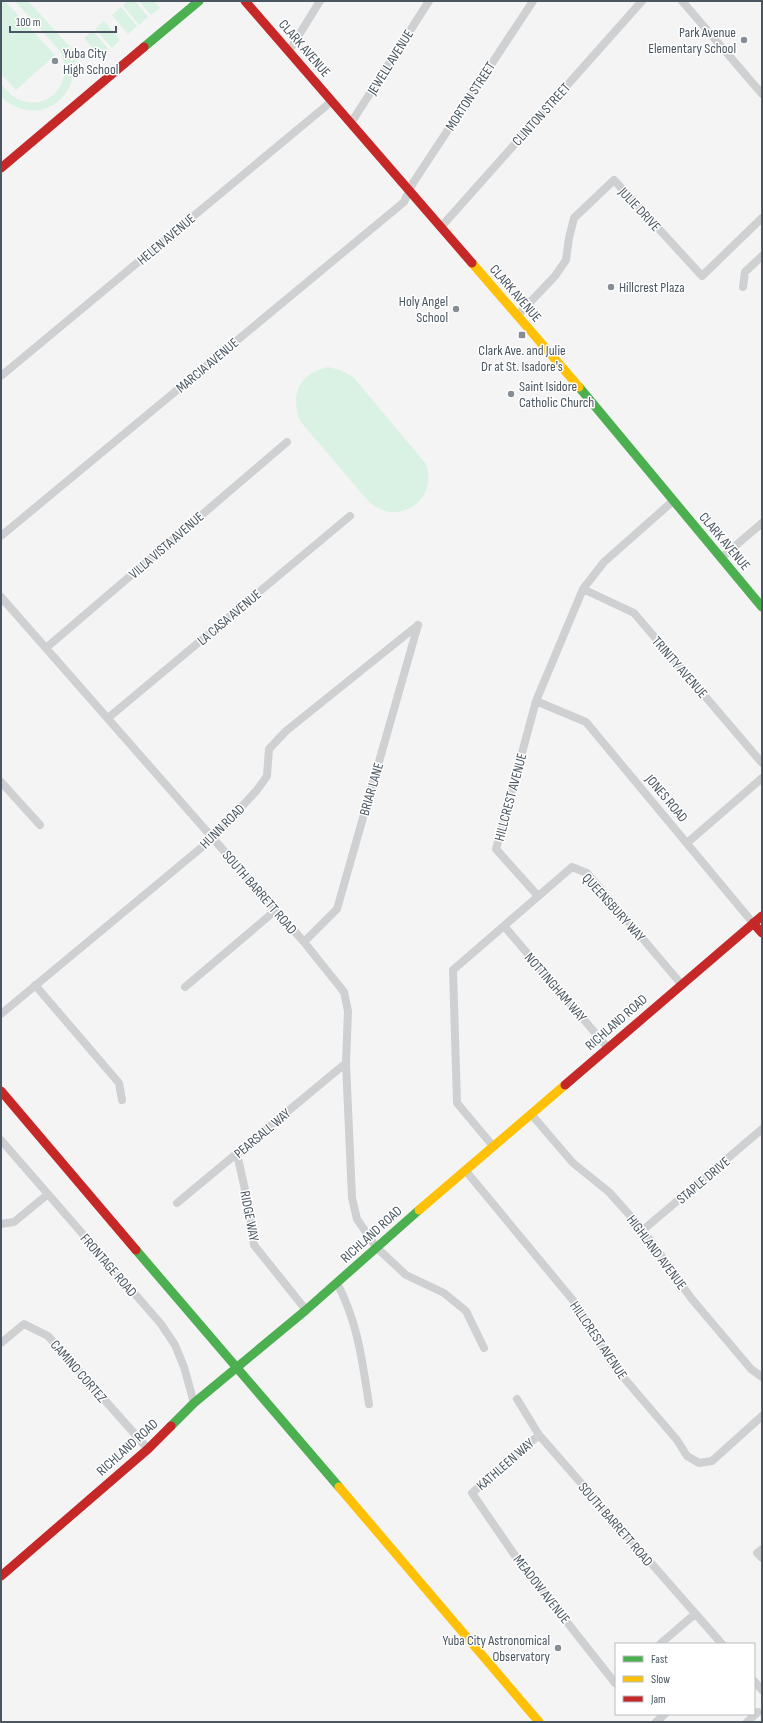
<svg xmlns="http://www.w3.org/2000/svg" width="763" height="1723" font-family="'Sofia Sans Condensed',sans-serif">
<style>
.green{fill:#d9f2e3}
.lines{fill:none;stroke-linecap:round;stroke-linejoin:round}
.street{stroke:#ced0d2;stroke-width:8}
.fast{stroke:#4caf50;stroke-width:9}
.slow{stroke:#ffc107;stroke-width:9}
.jam{stroke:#c62828;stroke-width:9}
.poi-dot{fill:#868d94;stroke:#fff;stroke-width:1.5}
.labels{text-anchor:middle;stroke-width:3;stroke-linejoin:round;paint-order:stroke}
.poi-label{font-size:14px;fill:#4a5661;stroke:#fff;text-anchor:end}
.street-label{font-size:14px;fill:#4a5661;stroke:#fff}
</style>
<rect width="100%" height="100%" fill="#f4f4f4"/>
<!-- green -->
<path class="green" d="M 1,1 L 5,1 L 55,55 L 16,90 L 1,74 Z
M 15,1 L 28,1 L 80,58 L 74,64 C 75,105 32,126 1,97 L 1,84 C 7,90 12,97 20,100 C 51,112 75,79 60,51 Z
M 129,1 L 135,1 L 148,17 L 139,25 L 123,5 Z
M 139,1 L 154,1 L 160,8 L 151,15 Z
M 121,7 L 137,26 L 128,34 L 112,15 Z
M 104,21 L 120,40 L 112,48 L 95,29 Z
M 93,31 L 109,50 L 100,57 L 84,38 Z
M 328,367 L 340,370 L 353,377 L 426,464 C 435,489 417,514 390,512 C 383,511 376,507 370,503 L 300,421 C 290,393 299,374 328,367 Z"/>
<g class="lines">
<!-- street -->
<path class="street" d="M 682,1 L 762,94
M 289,51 L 320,1
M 351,123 L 429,1
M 441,227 L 642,1
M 743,287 L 745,272 L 762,256
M 517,316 L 555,276 L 566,260 L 569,238 L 574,218 L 614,180 L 702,276 L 762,218
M 1,376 L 332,101
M 1,536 L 404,202 L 413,183 L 533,1
M 721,558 L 762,523
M 583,589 L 634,613 L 762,763
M 1,597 L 304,942 L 344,992 L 348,1011 L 346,1063 L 352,1198 L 357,1219 L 376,1247 L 406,1275 L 444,1293 L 466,1311 L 484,1348
M 46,648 L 287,442
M 536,701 L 586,722 L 753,923
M 108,718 L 350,516
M 1,782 L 40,825
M 687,843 L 762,778
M 538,896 L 496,849 L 536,701 L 583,589 L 604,562 L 673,501
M 504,926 L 608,1048
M 304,942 L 337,909 L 418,625
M 35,985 L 119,1083 L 122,1100
M 185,987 L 276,910
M 1,1014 L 213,838 L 257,790 L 267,776 L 269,749 L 286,731 L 418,625
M 531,1114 L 573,1163 L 609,1192 L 643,1230 L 691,1298 L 751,1369 L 762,1377
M 1,1140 L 161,1324 L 175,1345 L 184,1367 L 194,1403
M 493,1146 L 457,1103 L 453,970 L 572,867 L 587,873 L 682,985
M 237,1154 L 248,1203 L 254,1245 L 306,1310
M 465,1170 L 576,1304 L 612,1364 L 677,1440 L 687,1456 L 699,1463 L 712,1461 L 762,1416
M 177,1203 L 346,1063
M 1,1224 L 14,1222 L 48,1194
M 643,1230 L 762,1129
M 337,1283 C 358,1323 362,1360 369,1404
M 1,1343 L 24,1324 L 48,1336 L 148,1449
M 517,1399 L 539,1435 L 722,1644
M 539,1435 L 472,1493 L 518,1560 L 615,1683 L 616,1682
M 762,1549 L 757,1553 L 762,1558
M 660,1644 L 695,1614
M 754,1681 L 762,1690
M 656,1722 L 665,1714
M 747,1722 L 758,1712"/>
<!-- fast -->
<path class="fast" d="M 144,47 L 199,1
M 579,387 L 762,607
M 136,1250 L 339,1487
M 171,1426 L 194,1403 L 306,1310 L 419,1210"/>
<!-- slow -->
<path class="slow" d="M 472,263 L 579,387
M 419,1210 L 565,1085
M 339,1487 L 539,1722"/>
<!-- jam -->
<path class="jam" d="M 245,1 L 472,263
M 1,168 L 144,47
M 753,923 L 762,933
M 565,1085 L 762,916
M 1,1091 L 136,1250
M 1,1576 L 148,1449 L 171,1426"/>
</g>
<!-- markers -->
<g class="poi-dot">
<circle cx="744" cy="40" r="4"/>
<circle cx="55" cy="61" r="4"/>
<circle cx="611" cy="287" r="4"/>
<circle cx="456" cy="309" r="4"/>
<rect x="518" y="331" width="8" height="8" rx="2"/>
<circle cx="511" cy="394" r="4"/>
<circle cx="558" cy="1648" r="4"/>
</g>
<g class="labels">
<!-- poi labels -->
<g class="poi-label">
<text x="736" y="37">Park Avenue<tspan x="736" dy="16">Elementary School</tspan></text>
<text x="63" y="58" text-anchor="start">Yuba City<tspan x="63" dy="16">High School</tspan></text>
<text x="619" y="292" text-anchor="start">Hillcrest Plaza</text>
<text x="448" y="306">Holy Angel<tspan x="448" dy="16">School</tspan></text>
<text x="522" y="355" text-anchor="middle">Clark Ave. and Julie<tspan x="522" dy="16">Dr at St. Isadore's</tspan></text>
<text x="519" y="391" text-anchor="start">Saint Isidore<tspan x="519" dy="16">Catholic Church</tspan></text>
<text x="550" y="1645">Yuba City Astronomical<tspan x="550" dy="16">Observatory</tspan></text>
</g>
<!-- street labels -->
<g class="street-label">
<text transform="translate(305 48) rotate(49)" y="5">CLARK AVENUE</text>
<text transform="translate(390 62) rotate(-58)" y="5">JEWELL AVENUE</text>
<text transform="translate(470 96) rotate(-57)" y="5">MORTON STREET</text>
<text transform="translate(541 114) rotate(-48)" y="5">CLINTON STREET</text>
<text transform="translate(640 209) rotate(47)" y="5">JULIE DRIVE</text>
<text transform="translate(166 239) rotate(-40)" y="5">HELEN AVENUE</text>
<text transform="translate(516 293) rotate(49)" y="5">CLARK AVENUE</text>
<text transform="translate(207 365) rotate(-40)" y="5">MARCIA AVENUE</text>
<text transform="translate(725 541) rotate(50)" y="5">CLARK AVENUE</text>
<text transform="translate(166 545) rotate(-41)" y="5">VILLA VISTA AVENUE</text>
<text transform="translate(229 617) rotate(-40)" y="5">LA CASA AVENUE</text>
<text transform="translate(680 667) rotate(49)" y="5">TRINITY AVENUE</text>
<text transform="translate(371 789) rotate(-74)" y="5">BRIAR LANE</text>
<text transform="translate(510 797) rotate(-75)" y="5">HILLCREST AVENUE</text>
<text transform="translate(667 798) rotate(50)" y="5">JONES ROAD</text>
<text transform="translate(222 826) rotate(-45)" y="5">HUNN ROAD</text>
<text transform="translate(260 892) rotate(49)" y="5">SOUTH BARRETT ROAD</text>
<text transform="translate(614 907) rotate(48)" y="5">QUEENSBURY WAY</text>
<text transform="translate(556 987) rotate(49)" y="5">NOTTINGHAM WAY</text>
<text transform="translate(616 1022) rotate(-41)" y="5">RICHLAND ROAD</text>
<text transform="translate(262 1133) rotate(-40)" y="5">PEARSALL WAY</text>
<text transform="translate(703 1180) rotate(-40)" y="5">STAPLE DRIVE</text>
<text transform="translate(250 1216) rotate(79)" y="5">RIDGE WAY</text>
<text transform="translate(371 1234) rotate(-42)" y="5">RICHLAND ROAD</text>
<text transform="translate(657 1252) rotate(53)" y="5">HIGHLAND AVENUE</text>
<text transform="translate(109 1265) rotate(49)" y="5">FRONTAGE ROAD</text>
<text transform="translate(599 1340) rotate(56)" y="5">HILLCREST AVENUE</text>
<text transform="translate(79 1371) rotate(49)" y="5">CAMINO CORTEZ</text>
<text transform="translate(127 1447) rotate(-42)" y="5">RICHLAND ROAD</text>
<text transform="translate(505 1464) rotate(-41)" y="5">KATHLEEN WAY</text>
<text transform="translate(616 1524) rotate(49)" y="5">SOUTH BARRETT ROAD</text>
<text transform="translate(542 1589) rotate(52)" y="5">MEADOW AVENUE</text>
</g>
</g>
<!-- border -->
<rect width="763" height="1723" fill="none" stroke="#4a5661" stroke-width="4"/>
<!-- legend -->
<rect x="615" y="1643" width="140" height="72" fill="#ffffff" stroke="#b7bbc0"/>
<rect x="623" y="1656" width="20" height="6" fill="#4caf50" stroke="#b7bbc0"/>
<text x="651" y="1663" font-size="12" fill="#4a5661">Fast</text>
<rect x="623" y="1676" width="20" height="6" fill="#ffc107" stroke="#b7bbc0"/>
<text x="651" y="1683" font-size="12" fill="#4a5661">Slow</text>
<rect x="623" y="1696" width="20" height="6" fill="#c62828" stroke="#b7bbc0"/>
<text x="651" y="1703" font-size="12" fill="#4a5661">Jam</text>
<!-- scale -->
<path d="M10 26v6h106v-6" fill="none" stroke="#4a5661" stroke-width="2"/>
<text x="16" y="26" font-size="12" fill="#4a5661" stroke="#ffffff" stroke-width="3" paint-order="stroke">100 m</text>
</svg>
